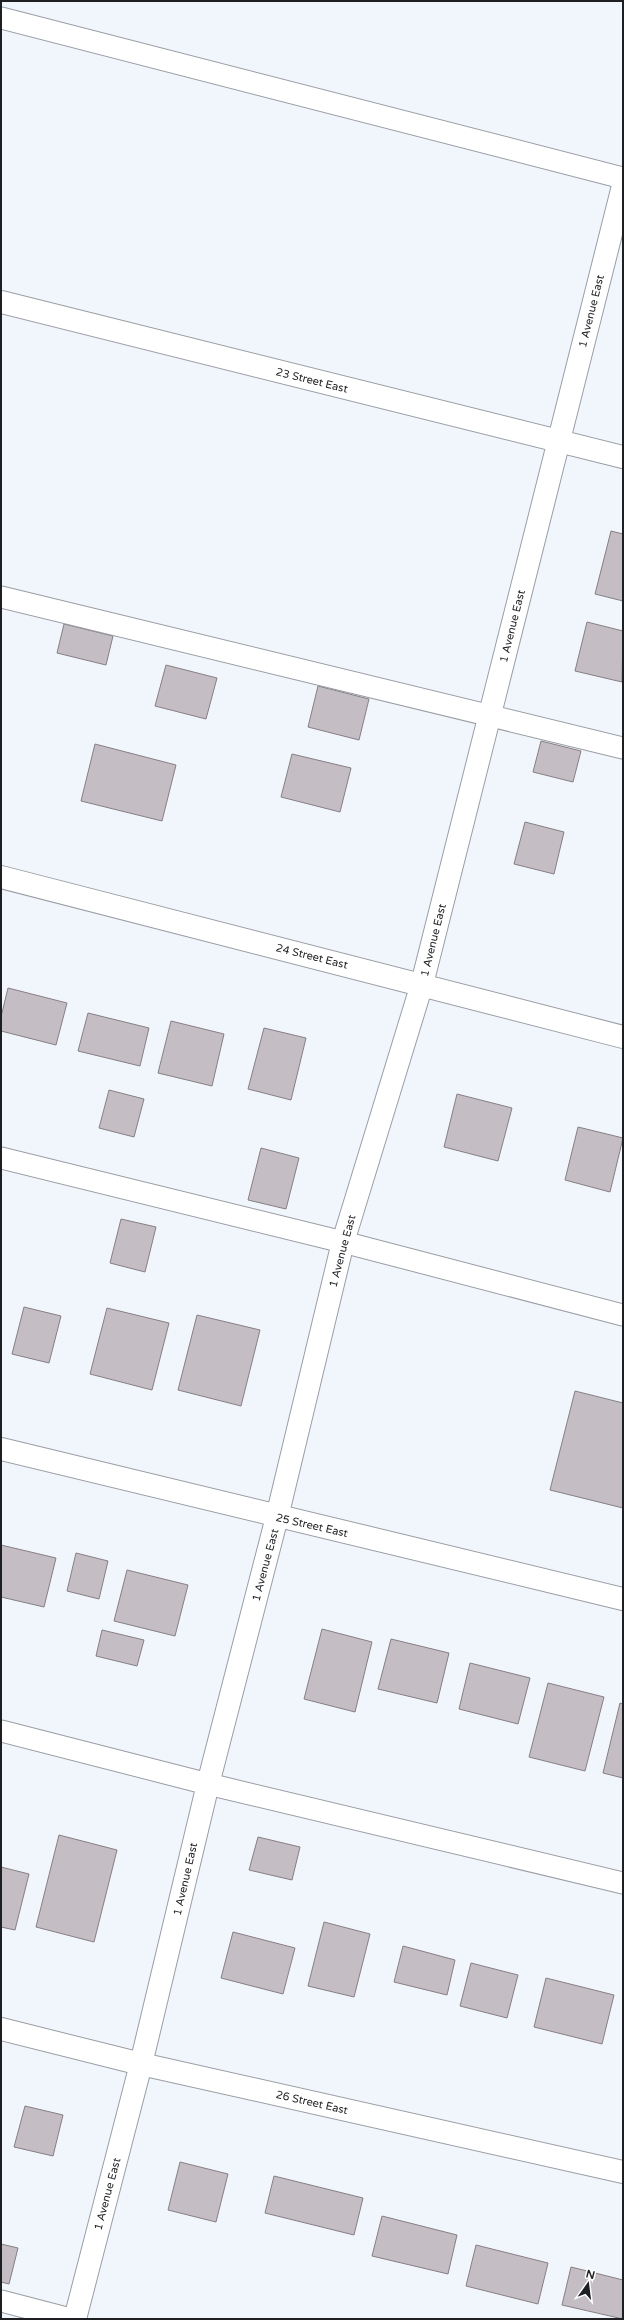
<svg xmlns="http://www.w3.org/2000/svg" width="624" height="2320" font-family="'Varela Round',sans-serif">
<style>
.building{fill:#c4bdc3;stroke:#867f84}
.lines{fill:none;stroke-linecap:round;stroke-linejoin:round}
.service-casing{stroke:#9a9ea5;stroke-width:23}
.minor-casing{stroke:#9a9ea5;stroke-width:24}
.service{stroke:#fff;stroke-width:21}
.minor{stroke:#fff;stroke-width:22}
.labels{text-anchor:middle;stroke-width:3;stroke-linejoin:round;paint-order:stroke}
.street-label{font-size:11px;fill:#1e1f22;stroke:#fff}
</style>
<rect width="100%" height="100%" fill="#f1f5fc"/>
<!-- building -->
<path class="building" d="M 611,531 L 623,534 L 623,601 L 595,594 Z
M 587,622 L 623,631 L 622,682 L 575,671 Z
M 64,624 L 113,636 L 106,665 L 57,653 Z
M 166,665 L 217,678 L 206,719 L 155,706 Z
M 318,686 L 369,699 L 359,740 L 308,727 Z
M 541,741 L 581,751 L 573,782 L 533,772 Z
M 95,744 L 176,765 L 162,821 L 81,801 Z
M 292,754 L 351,768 L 340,812 L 281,797 Z
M 525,822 L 564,832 L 554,874 L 514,864 Z
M 8,988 L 67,1003 L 56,1045 L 1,1031 L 1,1017 Z
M 88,1013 L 149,1028 L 140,1066 L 78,1051 Z
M 171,1021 L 224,1034 L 212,1086 L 158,1073 Z
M 264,1028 L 306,1038 L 291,1100 L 248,1089 Z
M 109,1090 L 144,1099 L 134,1137 L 99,1128 Z
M 457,1094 L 512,1108 L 498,1161 L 444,1147 Z
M 578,1127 L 623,1138 L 610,1192 L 565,1180 Z
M 261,1148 L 299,1158 L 286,1209 L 248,1200 Z
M 121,1219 L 156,1227 L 145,1272 L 110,1263 Z
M 24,1307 L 61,1316 L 49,1363 L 12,1354 Z
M 107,1308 L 169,1323 L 152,1390 L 90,1374 Z
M 197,1315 L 260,1330 L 241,1406 L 178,1390 Z
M 575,1391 L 623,1403 L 623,1508 L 550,1490 Z
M 1,1545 L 56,1558 L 44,1607 L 1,1597 Z
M 76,1553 L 108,1561 L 99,1599 L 67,1591 Z
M 127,1570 L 188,1585 L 175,1636 L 114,1621 Z
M 322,1629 L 372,1642 L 355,1712 L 304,1699 Z
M 102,1630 L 144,1640 L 137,1666 L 96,1656 Z
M 391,1639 L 449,1653 L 437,1703 L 378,1689 Z
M 470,1663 L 530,1678 L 518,1724 L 459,1709 Z
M 548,1683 L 604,1697 L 585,1771 L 529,1757 Z
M 620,1703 L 623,1704 L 623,1778 L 603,1773 Z
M 59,1835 L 117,1850 L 94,1942 L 36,1927 Z
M 258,1837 L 300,1847 L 292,1880 L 249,1870 Z
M 1,1867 L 29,1874 L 15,1930 L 1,1927 Z
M 324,1922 L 370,1934 L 354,1997 L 308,1986 Z
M 233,1932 L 295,1948 L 283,1994 L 221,1978 Z
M 403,1946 L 455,1960 L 447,1995 L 394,1982 Z
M 471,1963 L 518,1975 L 507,2018 L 460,2006 Z
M 546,1978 L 614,1995 L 602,2044 L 534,2027 Z
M 25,2106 L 63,2115 L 53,2156 L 14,2147 Z
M 180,2162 L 228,2174 L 216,2222 L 168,2210 Z
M 274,2176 L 363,2198 L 354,2235 L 265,2213 Z
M 382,2216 L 457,2235 L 448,2274 L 372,2256 Z
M 1,2244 L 18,2248 L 9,2284 L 1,2282 Z
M 476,2245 L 548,2263 L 538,2304 L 466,2286 Z
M 571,2267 L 623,2280 L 623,2319 L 562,2305 Z"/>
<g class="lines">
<defs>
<path id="service" d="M 1,18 L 623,178
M 1,597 L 623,748
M 1,1158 L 343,1242 L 623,1315
M 1,1731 L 208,1784 L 623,1883
M 1,2301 L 70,2319"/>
<path id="minor" d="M 1,302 L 623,457
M 1,877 L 623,1037
M 1,1449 L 623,1599
M 1,2029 L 141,2064 L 623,2172
M 75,2319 L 141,2064 L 208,1784 L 277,1517 L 343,1242 L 422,984 L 623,186"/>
</defs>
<!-- service casing -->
<use href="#service" class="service-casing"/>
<!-- minor casing -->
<use href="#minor" class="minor-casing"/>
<!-- service -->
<use href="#service" class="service"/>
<!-- minor -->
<use href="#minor" class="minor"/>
</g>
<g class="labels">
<!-- street labels -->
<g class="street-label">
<text transform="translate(591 311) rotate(-76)" y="4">1 Avenue East</text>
<text transform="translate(312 380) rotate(14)" y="4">23 Street East</text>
<text transform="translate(512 626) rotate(-76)" y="4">1 Avenue East</text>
<text transform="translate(433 940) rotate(-76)" y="4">1 Avenue East</text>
<text transform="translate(312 956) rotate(14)" y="4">24 Street East</text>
<text transform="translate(342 1251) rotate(-75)" y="4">1 Avenue East</text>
<text transform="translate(312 1525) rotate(13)" y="4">25 Street East</text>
<text transform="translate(265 1565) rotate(-75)" y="4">1 Avenue East</text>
<text transform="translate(185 1879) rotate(-77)" y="4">1 Avenue East</text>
<text transform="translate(312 2102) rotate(13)" y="4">26 Street East</text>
<text transform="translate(107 2194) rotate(-75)" y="4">1 Avenue East</text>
</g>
</g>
<!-- border -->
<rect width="624" height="2320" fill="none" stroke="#1e1f22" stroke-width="4"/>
<!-- north arrow -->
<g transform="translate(588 2284) rotate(14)" stroke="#ffffff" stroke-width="3" paint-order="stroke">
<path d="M0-3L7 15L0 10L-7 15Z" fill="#1e1f22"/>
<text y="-6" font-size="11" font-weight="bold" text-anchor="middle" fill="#1e1f22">N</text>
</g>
</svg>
